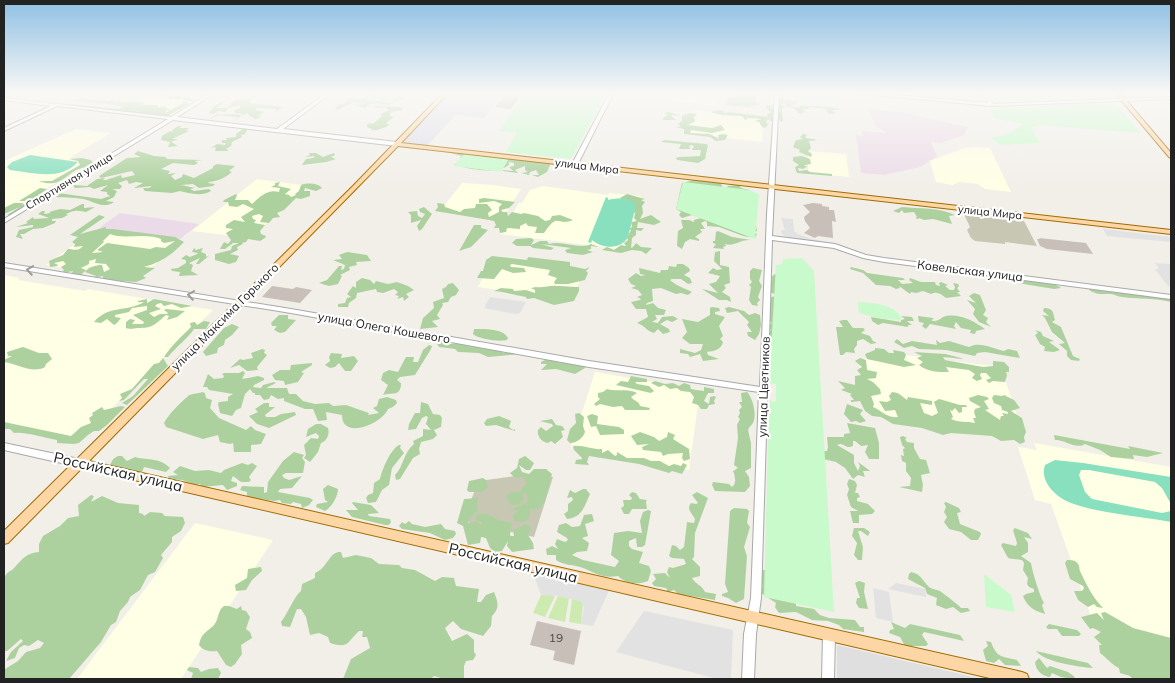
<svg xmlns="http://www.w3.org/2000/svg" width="1175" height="683" font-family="Mulish,sans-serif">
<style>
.residential{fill:#e0dfdf}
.industrial{fill:#ebdbe8}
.education{fill:#ffffe5}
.construction{fill:#c7c7b4}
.grass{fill:#cdebb0}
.forest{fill:#add19e;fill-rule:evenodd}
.park{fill:#c8facc}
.pitch{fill:#88e0be}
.parking{fill:#e2e2e2}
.plaza{fill:#dddde8}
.building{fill:#c7bfb8}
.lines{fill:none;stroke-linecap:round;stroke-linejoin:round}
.minor-casing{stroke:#a9a9a9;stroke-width:2}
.major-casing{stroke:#a06b00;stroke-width:2}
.minor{fill:#fff;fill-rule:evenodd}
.major{fill:#fcd6a4;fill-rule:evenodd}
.oneway{stroke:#9c9c9c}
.labels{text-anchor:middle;stroke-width:4.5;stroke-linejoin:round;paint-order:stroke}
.far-street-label{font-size:11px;fill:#222;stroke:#fff}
.street-label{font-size:12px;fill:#222;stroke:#fff}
.near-number-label{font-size:12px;fill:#4b4948}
.near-street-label{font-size:15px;fill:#222;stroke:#fff}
</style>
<rect width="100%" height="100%" fill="#f2efe9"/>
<!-- residential -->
<path class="residential" d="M 837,645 L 982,679 L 837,679 Z"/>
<!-- industrial -->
<path class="industrial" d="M 868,109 L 900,112 L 968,127 L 964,135 L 941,143 L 931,142 L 937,156 L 920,167 L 884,175 L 861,173 L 856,135 L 863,136 L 862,131 L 887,133 L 875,126 Z
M 120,213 L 199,224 L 180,239 L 99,228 Z"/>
<!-- education -->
<path class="education" d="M 677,94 L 717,94 L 717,96 L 716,103 L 713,105 L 671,101 L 673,95 Z
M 148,95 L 194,100 L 170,115 L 123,110 Z
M 692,110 L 765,117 L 762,142 L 685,133 Z
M 76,129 L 111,133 L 69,158 L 92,161 L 4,214 L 4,161 Z
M 975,147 L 990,148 L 1011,192 L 985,189 L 978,184 L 959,182 L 952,185 L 936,182 L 930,161 L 965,148 Z
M 808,151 L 846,154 L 849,177 L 808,173 Z
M 257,179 L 308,186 L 250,238 L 192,231 Z
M 462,183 L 492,185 L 521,189 L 502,219 L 440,211 Z
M 543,186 L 608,195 L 609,193 L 641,196 L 627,250 L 500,234 L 519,203 L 522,203 L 530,190 Z
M 95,230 L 146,236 L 183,242 L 138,278 L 46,265 Z
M 492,258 L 582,270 L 574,301 L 478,287 Z
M 4,275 L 20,278 L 18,280 L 79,290 L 85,291 L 88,289 L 213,310 L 79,440 L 4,425 Z
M 889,353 L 1001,367 L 1024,437 L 866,412 L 859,360 Z
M 595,372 L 700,390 L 689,470 L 571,447 Z
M 1034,443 L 1171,467 L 1171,676 L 1105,624 L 1093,622 L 1051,504 L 1035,500 L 1018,447 L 1037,450 Z
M 195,523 L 273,540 L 181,679 L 77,679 Z"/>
<!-- construction -->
<path class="construction" d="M 964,214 L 1024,221 L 1037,246 L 1005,242 L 1005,244 L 975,241 L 971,238 L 967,230 L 970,227 Z
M 531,474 L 553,477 L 534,537 L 462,521 L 479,481 Z"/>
<!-- grass -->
<path class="grass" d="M 544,594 L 555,596 L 545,617 L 533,613 L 541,595 Z
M 558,596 L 569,598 L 565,622 L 548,618 Z
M 572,599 L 581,601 L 583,604 L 581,624 L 569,622 Z"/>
<!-- forest -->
<path class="forest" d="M 156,94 L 171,95 L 172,97 L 179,94 L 181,98 L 192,97 L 190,98 L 195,101 L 187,101 L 188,105 L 167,116 L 68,105 L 71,104 L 118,109 L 124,106 L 81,101 L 71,102 L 78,99 L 109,101 L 113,99 L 115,100 L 111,101 C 123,102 134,102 144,102 L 143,105 L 158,105 L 158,108 L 164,106 L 170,110 L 166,110 L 165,113 L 187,101 L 183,99 L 169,99 L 170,95 L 154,97 L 158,95 Z
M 257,94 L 261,94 L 251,100 L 249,103 L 283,107 L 275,112 L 276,109 C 269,108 263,109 256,108 L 256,110 L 265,112 L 258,115 L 261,117 L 256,119 L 249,116 L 248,113 L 233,120 L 238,117 L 218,115 L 209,120 L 217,114 C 225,116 235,112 242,116 L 243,114 L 235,113 L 234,111 L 240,108 L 240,105 L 228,108 L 226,112 L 218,111 L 214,114 L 209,113 L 215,105 L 226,101 L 216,108 L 227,108 L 234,100 L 247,100 Z
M 370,94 L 397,94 L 405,98 L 397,100 L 390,105 L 377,103 L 370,104 L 365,108 L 354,105 L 366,104 L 354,102 L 338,110 L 335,109 L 337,106 L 347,102 L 346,101 L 348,98 L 362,99 Z
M 732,94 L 753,94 L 757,97 L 755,103 L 761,104 L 748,107 L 726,105 L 728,103 L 727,99 L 736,96 Z
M 777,94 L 783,94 L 783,99 L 797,101 L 796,104 L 789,106 L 798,108 L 801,105 C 812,108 832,104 840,110 L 832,110 L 836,113 L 829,114 L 826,109 L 809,107 L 809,109 L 803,109 L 805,112 L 800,114 L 793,108 L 785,106 L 787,105 L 785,103 L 780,104 L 784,106 L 782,111 L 783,121 L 781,122 L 777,116 L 778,105 L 780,104 L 778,103 Z
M 769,105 L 774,105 L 772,107 L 775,112 L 772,122 L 768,119 L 766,123 L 769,124 L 765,128 L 762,127 L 759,122 L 754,121 L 762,119 L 747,118 L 748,119 L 745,120 L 742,116 L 722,115 L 710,112 L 719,110 L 724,111 L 724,113 L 729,112 L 768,117 L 767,114 L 771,113 L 765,106 Z
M 375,106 L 401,107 L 403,110 L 391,112 L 390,116 L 394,117 L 386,123 L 389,125 C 385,128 376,131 371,130 L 372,129 L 367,127 L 367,124 L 374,123 L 382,116 L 380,114 L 389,110 L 385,107 L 374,108 Z
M 668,112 L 682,116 L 689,113 L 697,114 L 694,117 L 695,121 L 688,125 L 712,128 L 721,125 L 725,130 L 712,133 L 691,130 L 690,133 L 710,134 L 719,139 L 718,135 L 723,134 L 728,135 L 725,140 L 716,141 L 710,137 L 684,134 L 684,129 L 675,127 L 681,127 L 678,124 L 682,121 L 682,116 L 672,115 L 671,116 L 676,120 L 663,120 L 663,118 L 668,115 L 665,113 Z
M 178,126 L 181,126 L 180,128 L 189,128 L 186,131 L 189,131 L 172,139 L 178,139 L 171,142 L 178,146 L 168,147 L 170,142 L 161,140 L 162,136 L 170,131 L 173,132 L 172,130 Z
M 244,128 L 263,131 L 247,130 L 245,134 L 241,135 L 242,137 L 232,142 L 231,146 L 226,149 L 229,151 L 215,151 L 216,147 L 211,148 L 217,144 L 225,145 L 226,143 L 222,143 L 222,140 L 227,140 L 226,138 L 236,137 L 236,134 Z
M 803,134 L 808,135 L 805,136 L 806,138 L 818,140 L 809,141 L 811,148 L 808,151 L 812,154 L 811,157 L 799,152 L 800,150 L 793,147 L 796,140 L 803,139 L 800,137 Z
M 664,140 L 706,144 L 708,145 L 705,159 L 698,163 L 677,160 L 676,158 L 679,157 L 700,156 L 701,150 L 692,150 L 694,146 L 691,145 L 689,146 L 690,149 L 679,149 L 681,144 L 661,142 Z
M 138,151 L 154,156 L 166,157 L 167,159 L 202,160 L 195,161 L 198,163 L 194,165 L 173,163 L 161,169 L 170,171 L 168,174 L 176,173 L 171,176 L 175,180 L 182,177 L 183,174 L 194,178 L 213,168 L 213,166 L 217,164 L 235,166 L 229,171 L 232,172 C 225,178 218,181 209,182 L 208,183 L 215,184 L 213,186 L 199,188 L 193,184 L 181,185 L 195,188 L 190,189 L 194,191 L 209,189 L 211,191 C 201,197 188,193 180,191 L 172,193 L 145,191 L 143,188 L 149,188 L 152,186 L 134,188 L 143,183 L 136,182 L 129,184 L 127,180 L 118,183 L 122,186 L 120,189 L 112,189 L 117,191 L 114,197 L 106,201 L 114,202 C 105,209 93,202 87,200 C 78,197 65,198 56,197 L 59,195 L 55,194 L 58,193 L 101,199 L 110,196 L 107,194 L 107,192 L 100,191 L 108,185 L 94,189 L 90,187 L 75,188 L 73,185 L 87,186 L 97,179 L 105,178 L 103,180 L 106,180 L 121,175 L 122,178 L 135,175 L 132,171 L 101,178 L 99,176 L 127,158 L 141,157 L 134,154 Z
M 461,151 L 475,155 L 505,158 L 506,160 L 509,158 L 551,163 L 547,172 L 538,177 L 532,175 L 539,175 L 536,170 L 530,172 L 529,175 L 521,173 L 528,172 L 525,170 L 525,166 L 515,170 L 518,173 L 503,171 L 503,170 L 513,171 L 509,167 L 514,166 L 514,163 L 509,162 L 509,165 C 496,175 470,169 454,165 L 460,160 L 461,156 L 447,152 L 456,152 L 455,154 Z
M 309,153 L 316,153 L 323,157 L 334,153 L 335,155 L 331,157 L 336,159 L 326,162 L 302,165 L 306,159 L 313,158 L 315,156 L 305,157 L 310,155 Z
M 802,156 L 810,159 L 811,164 L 804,165 L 807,167 L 804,168 L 804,169 L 798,168 L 799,171 L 807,170 L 810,172 L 832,174 L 832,176 L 797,173 L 795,167 L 799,165 L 793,161 L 793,157 Z
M 82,158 L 91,160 L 93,163 L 97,162 L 85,170 L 86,167 C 66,170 63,190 39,181 L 52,181 L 80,165 L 78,161 L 69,159 Z
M 694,180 L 721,183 L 723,188 L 728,187 L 727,186 L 739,185 L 741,188 L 750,190 L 757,231 L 753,232 L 757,234 L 755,238 L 743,236 L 719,227 L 707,226 L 707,222 L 705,221 L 701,223 L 705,229 L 700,229 L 702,232 L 695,237 L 699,239 L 699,241 L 690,239 L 685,242 L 682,249 L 677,246 L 678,231 L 683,228 L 681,220 L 689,220 L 694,222 L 694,220 L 701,218 L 692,215 L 682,218 L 679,215 L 681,212 L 676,209 L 682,183 Z
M 280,182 L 278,186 L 291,189 L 285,194 L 289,195 L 291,197 L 296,195 L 295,194 L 299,191 L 301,185 C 309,182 319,184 322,188 L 316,191 L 305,188 L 304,191 L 310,191 L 310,196 L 301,199 L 296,198 L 284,210 L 277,213 L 280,217 L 273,218 L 269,223 L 260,222 L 263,216 L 259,214 L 252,216 L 253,219 L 256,220 L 254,223 L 265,225 L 260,231 L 261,234 L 266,236 L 265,238 L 260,241 L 248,239 L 246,242 L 242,243 L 243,244 L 237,247 L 238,250 L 230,254 L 239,256 L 236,262 L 229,264 L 215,260 L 215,254 L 231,250 L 232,246 L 239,243 L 233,243 L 225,249 L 220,249 L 224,242 L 228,244 L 231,240 L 226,233 L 233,229 L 226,228 L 226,225 L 234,220 L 245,222 L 241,217 L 254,209 L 243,204 L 237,207 L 229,206 L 228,202 L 223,202 L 224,200 L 236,194 L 237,195 L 235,200 L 248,200 L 252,204 C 260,197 267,189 279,192 L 280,188 L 271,187 L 275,185 L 275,183 Z
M 40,188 L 47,189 L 33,199 L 44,194 L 10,215 L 7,215 L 20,207 L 4,214 L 4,208 L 14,203 L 23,203 L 22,205 L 29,201 L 19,201 Z
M 627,194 L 645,199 L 641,200 L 645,202 L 642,206 L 643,213 L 640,219 L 651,215 L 661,222 L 654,225 L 638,222 L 637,228 L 644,228 L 641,231 L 636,230 L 636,235 L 632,238 L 631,248 L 633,247 L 636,243 L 641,247 L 652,248 L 646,254 L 641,251 L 632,250 L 621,253 L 602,250 L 607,247 L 614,250 L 621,245 L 626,246 L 624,243 L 628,240 L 627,238 L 631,230 L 629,229 L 632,227 L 631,222 L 637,221 L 634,218 L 635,213 L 620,198 Z
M 484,198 L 515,202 L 509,208 L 501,210 L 503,212 L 507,212 L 508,216 L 512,212 L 521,214 L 524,213 L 538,216 L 545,221 L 550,220 L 552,216 L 560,215 L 573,220 C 556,227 559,211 544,233 L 535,233 L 537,227 L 528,226 L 526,223 L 520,226 L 520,229 L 507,228 L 506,232 L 500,233 L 499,228 L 494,228 L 496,225 L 494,221 L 489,220 L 435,211 L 438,207 L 437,203 L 444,204 L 445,207 L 460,212 L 464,209 L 475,208 L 476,204 L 487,204 L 492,210 L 488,213 L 489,217 L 499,212 L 499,207 L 502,204 L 494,201 L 479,203 L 479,199 Z
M 82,204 L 84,204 L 84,208 L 95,207 L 86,212 C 79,211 75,209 66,214 L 68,215 L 62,218 L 52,219 L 52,221 L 56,221 L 55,223 L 43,228 L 33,229 L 24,234 L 20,234 L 23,239 L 16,237 L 19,230 L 33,227 L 33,225 L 16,227 L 28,223 L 26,222 L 33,217 L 34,219 L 49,218 L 38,214 L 42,211 L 45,211 L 44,214 L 51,213 L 49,212 L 60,209 L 70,210 Z
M 424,207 L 432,214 L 422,229 L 419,231 L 417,226 L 421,220 L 411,223 L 411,215 L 408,212 L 417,211 L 418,216 L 422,218 L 425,214 L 420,212 L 419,209 Z
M 902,207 C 919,209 939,207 955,215 L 949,216 L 952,224 L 933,219 L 924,220 L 919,218 L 919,219 L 915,218 L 917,217 L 914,212 L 904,213 L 902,210 L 899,213 L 893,211 Z
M 99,215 L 105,217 L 80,234 L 106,227 L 106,229 L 113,229 L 175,237 L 184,242 C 173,254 160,263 144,267 L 155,268 L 143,276 L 146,278 L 136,282 C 126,281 116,281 103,280 L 103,276 L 93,278 L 96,276 L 85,272 C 88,267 96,265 102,265 L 104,272 L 110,269 L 106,264 L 95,263 L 96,259 L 89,261 L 89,264 L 81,268 L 86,270 L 80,276 L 68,273 L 72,273 L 73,271 L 62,273 L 64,270 L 61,267 L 66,264 L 63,261 L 54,263 L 58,265 L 57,266 L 50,267 L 49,261 L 63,255 L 68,249 C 74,249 78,252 83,246 L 74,247 L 75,244 L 72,242 L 78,237 L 70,235 ZM 110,234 C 125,240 146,232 161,239 L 161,241 L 164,243 L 175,241 L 165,248 L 156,247 L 150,249 L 107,243 L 97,250 L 103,252 L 92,253 L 104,242 L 103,241 Z
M 474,225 L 481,225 L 481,228 L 488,230 L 471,247 L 459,251 Z
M 718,231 L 732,237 L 751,240 C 740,239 734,247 725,244 L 726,246 L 723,247 L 724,249 L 713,248 L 716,244 L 713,243 L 713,241 L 715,241 L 716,232 Z
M 531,238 L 534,240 L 531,245 L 540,241 L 547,241 L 549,244 C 562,240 580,250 591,244 L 599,247 L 591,246 L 591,249 L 587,250 L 593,252 L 583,255 L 567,253 L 565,250 L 571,248 L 541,244 L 554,248 L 551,250 L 533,248 L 530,246 L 517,246 L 512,243 L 516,239 Z
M 194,248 L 196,250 L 203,248 L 201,252 L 206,254 L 206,257 L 210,255 L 199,264 L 196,264 L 200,258 L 189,263 L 193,265 L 191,271 L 198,275 L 179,276 L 180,272 L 172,271 L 171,269 L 178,268 L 186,263 L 186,260 L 181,259 L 186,255 L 190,257 L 197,254 L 198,253 L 192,252 Z
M 720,251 L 720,265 L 729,267 L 730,283 L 724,285 L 726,288 L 722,292 L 730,297 L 731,302 L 727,300 L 719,300 L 702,289 L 718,293 L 709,284 L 716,282 L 720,276 L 708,273 L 713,268 L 717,270 L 722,269 L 714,261 L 715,252 Z
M 347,252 L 367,255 L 371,261 L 356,262 L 357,265 L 349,267 L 350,270 L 340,275 L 342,276 L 338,284 L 329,286 L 319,283 L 327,280 L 339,266 L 342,266 L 341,270 L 344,269 L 345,265 L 333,260 L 342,259 L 339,255 Z
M 492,256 L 527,260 L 528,257 L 570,262 L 570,266 L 585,269 L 590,267 L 586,271 L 588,273 L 585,280 L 568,284 L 555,284 L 554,282 L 557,278 L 548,275 L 550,270 L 512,264 L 510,265 L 511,267 L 524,268 L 526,272 L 513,273 L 502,269 L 494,279 L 477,278 L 481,271 L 483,271 L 486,260 Z
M 677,264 L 683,264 L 689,268 L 690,271 L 684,275 L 690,278 L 692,283 L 688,284 L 681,279 L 672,279 L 670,280 C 675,285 686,289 692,292 L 688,295 L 681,293 L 676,294 L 661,288 L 652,289 L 653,301 L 647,303 L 646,305 L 653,303 L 658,308 L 666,310 L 664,315 L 655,315 L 657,319 L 652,322 L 658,323 L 662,317 L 673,316 L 678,319 L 672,322 L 667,320 L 660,324 L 669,329 L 670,332 L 663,334 L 658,329 L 654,333 C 648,332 644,325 637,323 L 648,317 L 646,309 L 636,309 L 631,302 L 640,300 L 641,299 L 637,297 L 642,295 L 638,290 L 631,288 L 636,286 L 631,284 L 628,279 L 636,273 L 641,276 L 645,275 L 640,274 L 639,268 L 660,273 L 661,270 L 668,270 L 669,266 L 676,267 Z
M 851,267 L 863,270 L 867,273 L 903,278 L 905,280 L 898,280 L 902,284 L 913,283 L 909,280 L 910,278 L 921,282 L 935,282 L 936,285 L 940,286 L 939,283 L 941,282 L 948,285 L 945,286 L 950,290 L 954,290 L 955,287 L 953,283 L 958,284 L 959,286 L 957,288 L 960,292 L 957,292 L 961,296 L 946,298 C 941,294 937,291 931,294 L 923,291 L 916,293 L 911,292 L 910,294 L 899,286 L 900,288 L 896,289 L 890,286 L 876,285 L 863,273 L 850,269 Z
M 753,268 L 762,270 L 759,281 L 762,286 L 758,297 L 760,300 L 757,303 L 758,306 L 752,305 L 749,300 L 751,287 L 749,285 L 752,282 L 750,279 L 750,271 Z
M 775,274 L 782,275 L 773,353 L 768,351 L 768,333 L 771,330 L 768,325 L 772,323 L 768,320 L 769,298 L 778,295 L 769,292 L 770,282 L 772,280 L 771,277 Z
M 996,277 C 1010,278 1054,280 1061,288 L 1054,289 L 992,279 Z
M 362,278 L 370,280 L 374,284 L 376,281 L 388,284 L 397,282 L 408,286 L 414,290 L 406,294 L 409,297 L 404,301 L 403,297 L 397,299 L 399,296 L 395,295 L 398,292 L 394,289 L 383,293 L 377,292 L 376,289 L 357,293 L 356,298 L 349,303 L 348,307 L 338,307 L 338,304 L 345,303 L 347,298 L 351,297 L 347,294 L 353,286 L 356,288 L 356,282 Z
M 453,283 L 459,290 L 456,295 L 451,297 L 448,302 L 442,303 L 443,305 L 437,315 L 440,319 L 432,321 L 438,327 L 420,329 L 423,318 L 434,308 L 433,302 L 444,298 L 442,289 L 446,287 L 448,284 Z
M 536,287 C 544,288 550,285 557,286 C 565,286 570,287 579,287 L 579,291 L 574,301 L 554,305 L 534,298 L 527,299 L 526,297 C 515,295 505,292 494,291 L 501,288 L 513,289 L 514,291 L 526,290 L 535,293 L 535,290 L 531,288 Z
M 1091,288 C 1105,293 1118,290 1133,293 C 1144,295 1159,298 1171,299 L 1171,302 C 1155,298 1138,299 1122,297 C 1118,297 1114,294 1111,294 C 1102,294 1097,295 1089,290 Z
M 974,293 L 980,295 L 986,310 L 983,315 L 988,318 L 986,322 L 991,327 L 979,322 L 973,314 L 975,309 L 967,300 L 976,303 L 969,296 Z
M 147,299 L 147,303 L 154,299 L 192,306 L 181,308 L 172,304 L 164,306 L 161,303 L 157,304 L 155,306 L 161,309 L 149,313 L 154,317 L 160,314 L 167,314 L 168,313 L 164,310 L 166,309 L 185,311 L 177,317 L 167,320 L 169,316 L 166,315 C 154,325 153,328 138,328 C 133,328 132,330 126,328 L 126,322 L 130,319 L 135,320 L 132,324 L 143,324 L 144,322 L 133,315 L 147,310 L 147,306 L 132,308 L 129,312 L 115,315 L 115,317 L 121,318 L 117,323 L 114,325 L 107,319 L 101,323 L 94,322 C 108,305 128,312 144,302 L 138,302 L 138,301 Z
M 712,307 L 719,308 L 720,311 L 715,312 L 715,314 L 725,317 L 719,326 L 723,336 L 720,339 L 723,342 C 721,350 714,351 707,352 L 708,355 L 719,359 L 703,361 L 700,354 L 690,357 L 688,354 L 680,353 L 680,349 L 695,353 L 701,350 L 703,344 L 690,344 L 682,338 L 687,332 L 682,319 L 698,322 L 710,315 L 710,308 Z
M 729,307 L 744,311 L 749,315 L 755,313 L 760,315 L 761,325 L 759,334 L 755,340 L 748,336 L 747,332 L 752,332 L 747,325 L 749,322 L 738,311 L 727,313 L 725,308 Z
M 1044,308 C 1054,308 1053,313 1055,320 L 1052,322 L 1061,327 L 1073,356 L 1080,359 L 1079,361 L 1071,360 L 1067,356 L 1067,351 L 1059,344 L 1065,343 L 1052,332 L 1045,318 L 1042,315 L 1049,316 L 1043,311 Z
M 279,315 L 288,315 L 288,319 L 296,320 L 285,332 L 280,333 L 274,330 L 277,326 L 272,326 L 271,323 Z
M 901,316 L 912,317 L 914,321 L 907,321 L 912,325 L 908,325 L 908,327 L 883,323 L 878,325 L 872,321 L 871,317 L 901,322 L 901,320 L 905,319 Z
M 918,316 L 933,318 L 934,319 L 931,320 L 933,321 C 938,321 940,319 943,317 C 957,312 974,321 985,329 L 976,331 L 975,334 L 970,333 L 971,330 L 961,328 L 956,322 L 954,326 L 956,329 L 930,324 L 926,329 L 922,326 L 924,323 L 919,322 Z
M 843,320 L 847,320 L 853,328 L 863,328 L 865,330 L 861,333 L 870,336 L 873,341 L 877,343 L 871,344 L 863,339 L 857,341 L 857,345 L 854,349 L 855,353 L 846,352 L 843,355 L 840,355 L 836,327 L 843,327 L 839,321 Z
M 204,321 L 210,322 L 206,329 L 194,329 C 188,338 176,347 168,357 L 164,357 C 171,346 182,336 191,327 L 190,323 L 195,322 L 197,325 Z
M 232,324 L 239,327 L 232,335 L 225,340 L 224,345 L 218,348 L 217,353 L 206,356 L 203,352 L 224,328 Z
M 474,329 C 484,329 503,328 508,338 L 507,340 C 499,342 478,339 473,334 Z
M 1035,330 L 1041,332 L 1043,336 L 1054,341 L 1049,342 L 1060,350 L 1054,352 L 1044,351 L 1045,347 L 1040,344 L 1035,335 L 1038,333 Z
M 436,338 L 447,340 L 450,344 L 466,343 L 467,346 C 478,347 496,347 504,353 L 507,351 L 520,354 L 488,357 L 479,353 L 458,352 L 455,349 L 439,347 L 436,342 L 433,342 Z
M 897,339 L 903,344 L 912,341 L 937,345 L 936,340 L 940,343 L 949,341 L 969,347 C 980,341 993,349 1004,351 L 1008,349 L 1017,351 L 1020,358 L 985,352 L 977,353 L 975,356 L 946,350 L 919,349 L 912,346 L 904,348 L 894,342 Z
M 429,345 L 432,346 L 431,349 L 415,375 L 400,377 L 397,380 L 401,383 C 401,397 392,392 383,395 L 388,385 L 381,380 L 383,373 L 389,370 L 398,372 L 406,357 L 414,357 L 413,362 L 418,362 L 423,350 Z
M 23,347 L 39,353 L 48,353 L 52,359 L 46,364 L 45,367 C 32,374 18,364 4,362 L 4,360 L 12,356 L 8,356 L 7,352 Z
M 875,348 L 884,349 L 889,353 L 894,353 L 893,350 L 904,352 L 906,355 L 904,360 L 916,365 L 904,367 L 867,359 L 865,354 L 875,350 Z
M 262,349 L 265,350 L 264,353 L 267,355 L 257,367 L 258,370 L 247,371 L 239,365 L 230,368 L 240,359 L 243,360 L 253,358 L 251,353 Z
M 914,352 L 945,354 L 965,359 L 943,357 L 945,360 L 983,367 L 993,366 L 993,361 L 1004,362 L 1009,367 L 1009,372 L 1006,372 L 1007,375 L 1005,382 L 993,381 L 989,383 L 986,380 L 991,378 L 986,373 L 981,373 L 980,375 L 982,379 L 977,381 L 972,378 L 975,374 L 969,370 L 946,367 L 949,372 C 939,372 927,372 919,365 L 923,362 L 917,358 L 922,356 Z
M 331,353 L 342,354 L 341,358 L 354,356 L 358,361 L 351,371 L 345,371 L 339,363 L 335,367 L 330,368 L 325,365 L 330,361 L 329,357 Z
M 163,358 L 168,366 L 127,405 L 122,403 L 133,396 L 148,379 L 144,379 L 124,400 L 119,401 L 122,398 L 120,394 L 132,389 L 154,364 L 159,363 Z
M 549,358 L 557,362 L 586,366 L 585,368 L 575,374 L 556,369 L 541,370 L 547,364 L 541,364 L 541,362 Z
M 860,358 L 866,360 L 867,370 L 877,372 L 876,378 L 867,379 L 873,382 L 880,389 L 881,394 L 871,396 L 874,404 L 873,407 C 881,410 888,419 898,417 L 895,410 L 885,411 L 879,401 L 887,402 L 891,400 L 889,396 L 892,392 C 901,393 901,396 907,400 L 908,397 L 932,401 L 932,405 L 920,403 L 924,413 L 932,416 L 938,413 L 934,402 L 939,399 L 960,405 L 966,405 L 967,407 L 962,407 L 962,412 L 959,413 L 955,408 L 952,411 L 950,410 L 953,417 L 951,419 C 959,423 967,421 975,423 L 973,418 L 976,418 L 974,412 L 975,409 L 981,407 L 970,401 L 969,398 L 978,395 L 987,397 L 989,399 L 984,401 L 989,409 L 985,410 L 1000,420 L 1001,416 L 1004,416 L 1002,413 L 1008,414 L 1008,412 L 1002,410 L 1001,406 L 994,403 L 992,398 L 994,395 L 1002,396 L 1004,395 L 1014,400 L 1020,408 L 1011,411 L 1022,418 L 1026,432 L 1024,437 L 1025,442 L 1020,444 L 1014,440 L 1001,441 L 992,436 L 951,433 L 943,435 L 922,428 L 893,424 L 881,417 L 872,416 L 865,411 L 860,401 L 851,402 L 851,400 L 854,400 L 850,395 L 852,394 L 841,390 L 845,388 L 838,381 L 855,385 L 855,376 L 861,375 L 857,370 L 862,367 L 855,361 Z
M 312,363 L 312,365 L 301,372 L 304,373 L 298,382 L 285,385 L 284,381 L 275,380 L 272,375 L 280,370 L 290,370 L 291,365 Z
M 243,371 L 245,373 L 242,379 L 258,376 L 264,378 L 264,380 L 254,385 L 253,387 L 261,388 L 263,385 L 274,382 L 276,383 L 266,388 L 287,388 L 289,394 L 296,394 L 303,401 L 315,404 L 329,403 L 333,406 L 346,405 L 369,413 L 368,415 L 379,413 L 373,408 L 377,406 L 379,399 L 387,397 L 396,400 L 397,403 L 393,407 L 388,409 C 383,423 342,441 342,415 L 326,412 L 327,420 L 318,421 L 313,409 L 305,409 L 284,401 L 284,398 L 278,399 L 271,395 L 269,399 L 264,400 L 260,395 L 255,395 L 255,393 L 253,393 L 250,389 L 245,394 L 241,408 L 236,410 L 232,416 L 220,413 L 218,404 L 219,402 L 228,401 L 228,397 L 233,394 L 209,390 L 207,387 L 203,387 L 208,374 L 214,379 L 223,378 L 224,376 L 222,374 L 224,373 L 239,373 Z
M 631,376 L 647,379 L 647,382 L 635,382 L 637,384 L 649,386 L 654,391 L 651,393 L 616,385 L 621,381 L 628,382 Z
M 655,381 L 665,384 L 673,383 L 679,386 L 684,383 L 690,385 L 691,389 L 704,391 L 704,387 L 714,389 L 714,393 L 708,393 L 704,401 L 709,404 L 710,397 L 714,396 L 716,397 L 714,401 L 715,404 L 709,405 L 707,409 L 701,409 L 698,405 L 692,403 L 694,397 L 690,392 L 681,391 L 677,388 L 670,389 L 664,385 L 659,387 L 651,383 Z
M 607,389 C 616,392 628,388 637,393 L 631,397 C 634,401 639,401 640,406 L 650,408 L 649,410 L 625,410 L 622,406 L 613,407 L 600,404 L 596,406 L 594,404 L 600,399 L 598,397 L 598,393 L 603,392 Z
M 202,392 L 205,393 L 206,398 L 212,400 L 210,408 L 219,418 L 246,430 L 251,426 L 255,430 L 266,434 L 261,444 L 251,445 L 251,452 L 234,452 L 233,443 L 230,444 L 220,442 L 218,435 L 203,439 L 166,427 L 164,423 C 168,415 180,403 187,397 C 190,393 198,394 202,392 Z
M 747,392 C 753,398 757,415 753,423 C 751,426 749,427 748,430 L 751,443 L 751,468 L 745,471 L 749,477 L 750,486 L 745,492 L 715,491 L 712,485 L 713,482 L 729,484 L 732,487 C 737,483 735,476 733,471 L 738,468 L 734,465 L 738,438 L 737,425 L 740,419 L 738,417 L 740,413 L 739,410 L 742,407 L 739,402 L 742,402 L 741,393 Z
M 421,402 L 428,404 L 433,414 L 440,415 L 442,418 L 441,427 L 434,430 L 437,435 L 433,439 L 421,442 L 419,449 L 420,454 L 413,458 L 400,479 L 396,480 L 395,475 C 404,466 403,453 414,444 L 413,441 L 423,436 L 423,429 L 431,430 L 426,424 L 428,417 L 426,416 L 422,418 L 416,429 L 408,430 L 409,424 L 415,413 L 420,413 Z
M 264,403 L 269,403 L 269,407 L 275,407 L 265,415 L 266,417 L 275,417 L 281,414 L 295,412 L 296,415 L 269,428 L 257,424 L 249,416 L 258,412 L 255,409 Z
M 847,404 L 863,410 L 860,414 L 866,421 L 860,423 L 856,421 L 851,422 L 844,414 Z
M 121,406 L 125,407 L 107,425 L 99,431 L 94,431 L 88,435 L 79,443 L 74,444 L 57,443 L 57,440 C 46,438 23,431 14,433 L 10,429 L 4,429 L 4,422 L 71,436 L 81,427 L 91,423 L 89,418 L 93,415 L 92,413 L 102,407 L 104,410 Z
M 575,414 L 579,413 L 584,417 L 583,426 L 585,432 C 583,438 577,443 570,443 L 567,440 L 570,429 L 576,423 Z
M 592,414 L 598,416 L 597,424 L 619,427 L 624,430 L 624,434 L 600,435 L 596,426 L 591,427 L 587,416 Z
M 499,416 L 511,421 L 509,427 L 513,430 L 515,429 L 515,431 L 496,425 L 486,426 L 484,423 L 487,419 Z
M 552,419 L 556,425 L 562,426 L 565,430 L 561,431 L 563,437 L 555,444 L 551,441 L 548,443 C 541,442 537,436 538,430 L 541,427 L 546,431 L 553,426 L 552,424 L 540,421 Z
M 847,423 L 875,428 L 879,443 L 879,459 L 869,459 L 865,452 L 868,445 L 861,446 L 855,441 L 853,441 L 853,446 C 847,449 846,445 840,444 L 837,445 L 854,455 L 854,463 L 858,471 L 860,466 L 858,462 L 869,470 L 870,471 L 863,471 L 865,477 L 858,475 L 853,479 L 845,468 L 836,462 L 823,459 L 821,451 L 827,451 L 828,447 L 827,437 L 844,437 L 844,434 L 850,433 Z
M 316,424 L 321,424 L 328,428 C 330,434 327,441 321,443 L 318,452 L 310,462 L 304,458 L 306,455 L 304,445 L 311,438 L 318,439 L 319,436 L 316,433 L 306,437 L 308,429 Z
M 640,432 L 654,437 L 659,441 L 667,437 L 668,432 L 675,435 L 673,439 L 689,449 L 690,459 L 684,461 L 682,458 L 683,453 L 668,454 L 663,456 L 661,452 L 643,450 L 642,447 L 649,444 L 637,445 L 631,436 Z
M 1054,435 L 1130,449 L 1128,446 L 1163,453 L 1147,457 L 1133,455 L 1134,459 L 1111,457 L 1100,450 L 1085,444 C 1076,450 1064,439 1055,440 Z
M 903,436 L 907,438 L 905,439 L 907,442 L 914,443 L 914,448 L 920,459 L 926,460 L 930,473 L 921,475 L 923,485 L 922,492 L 899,487 L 910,486 L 911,478 L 906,471 L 906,463 L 902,461 L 901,455 L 904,456 L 903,449 L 905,448 L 902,445 L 900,437 Z
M 399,445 L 401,445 L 400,448 L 404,453 L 392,468 L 389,485 L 382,490 L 376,502 L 368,503 L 366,498 L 368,495 L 373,493 L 374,483 L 380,479 C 382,470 390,450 399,445 Z
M 573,446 C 584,445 593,450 602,449 L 602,453 L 608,450 L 615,456 L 617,455 L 617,452 L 627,458 L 644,458 L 651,461 L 660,461 L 669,466 L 674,464 L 681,466 L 683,463 L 687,465 L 682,474 L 672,471 L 669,473 L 639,464 L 589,456 L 587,462 L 589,465 L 575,464 L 576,460 L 582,459 L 582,458 L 574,450 Z
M 294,452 L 304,455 L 302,458 L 305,462 L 303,473 L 286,473 L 282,475 L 284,478 L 289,480 L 302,476 L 292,488 L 280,489 L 278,492 L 310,498 L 313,500 L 309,505 L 302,508 L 301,504 L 293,502 L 291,504 L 282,503 L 280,500 L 274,501 L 247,497 L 247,492 L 240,490 L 242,486 L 264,487 L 264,493 L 267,492 L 268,482 L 283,461 Z
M 118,456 L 122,456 L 127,461 L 135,457 C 150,461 159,457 170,468 L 166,472 L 144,467 L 142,472 L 138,472 L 110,465 L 113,459 Z
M 525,456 L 534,463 L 530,470 L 526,470 L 519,465 L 522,472 L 529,474 L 534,469 L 546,469 L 552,474 L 545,501 L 539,509 L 530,509 L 529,518 L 524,522 L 514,521 L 513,516 L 519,510 L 514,511 L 512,509 L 528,502 L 527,494 L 525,493 L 522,495 L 524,499 L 520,504 L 511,505 L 506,496 L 512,492 L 520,492 L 527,482 L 523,477 L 515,478 L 510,473 L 517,468 L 519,459 Z
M 242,463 L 248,465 L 252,463 L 257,466 L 249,477 L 251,480 L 249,482 L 241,482 L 233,476 L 231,481 L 237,483 L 237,486 L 227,490 L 223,485 L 202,487 L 200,484 L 196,485 L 182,480 L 169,479 L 168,476 L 178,475 L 173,472 L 180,466 L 195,471 L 209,470 L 221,473 L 224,470 Z
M 483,478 L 486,480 L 488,487 L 482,492 L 469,492 L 467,490 L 469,481 Z
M 849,479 L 855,481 L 857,485 L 855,493 L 858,493 L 860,497 L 857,498 L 857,501 L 868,504 L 875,511 L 872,514 L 859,515 L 859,523 L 853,523 L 850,511 L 858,511 L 851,507 L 847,495 L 849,489 L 847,484 Z
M 328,485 L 338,489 C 338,496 332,507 325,511 L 316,507 L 317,504 L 328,502 L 325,500 L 323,489 Z
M 583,489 L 586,489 L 590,494 C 585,505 582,518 567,519 L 564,514 L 568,511 L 568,504 L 573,500 L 572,497 L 567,498 L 570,490 L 575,493 Z
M 632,492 L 636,493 L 640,499 L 647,500 L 646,502 L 647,509 L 632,509 L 629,514 L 624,514 L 621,508 L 624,506 L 623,500 L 631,500 L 632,498 L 629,495 Z
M 697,492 L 708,498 L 695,533 L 694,557 L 692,559 L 700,567 L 700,576 L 692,578 C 695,584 702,585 705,592 L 716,594 L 715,600 L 678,594 L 674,590 L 668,592 L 666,588 L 654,586 L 652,583 L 656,579 L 653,574 L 665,573 L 670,578 L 667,572 L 669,567 L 673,568 L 686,564 L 684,559 L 672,558 L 669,556 L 672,545 L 676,546 L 680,550 L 684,547 L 687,522 L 694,523 L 695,519 C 692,513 686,509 691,503 L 696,504 L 698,503 L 692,495 Z
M 91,495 L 94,496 L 91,502 L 102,496 L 118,503 L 139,505 L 139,513 L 143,514 L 144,516 L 150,512 L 162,513 L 165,516 L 183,517 L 185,523 L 181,531 L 172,537 L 172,542 L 161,555 L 163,558 L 155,572 L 148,575 L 140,590 L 130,597 L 128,602 L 120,611 L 116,622 L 111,625 L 101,642 L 69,679 L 4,679 L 5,669 L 18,661 L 26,652 L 40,648 L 44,643 L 38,640 L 29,646 L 24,645 L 19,648 L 15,658 L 6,661 L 11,652 L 23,641 L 21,639 L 7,651 L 4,651 L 4,578 C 9,569 10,573 15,567 C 23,558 27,553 39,552 L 39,544 L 43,536 L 60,526 L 68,518 L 79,516 L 78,505 Z
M 478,498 L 477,511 L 468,520 L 468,523 L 476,522 L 482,525 L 482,522 L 476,520 L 476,515 C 486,511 492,517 499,520 C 502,521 508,522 512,523 L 510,535 L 511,536 L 514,536 L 513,530 L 526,524 L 531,527 L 528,535 L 533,543 L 534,549 L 512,552 L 507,546 L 508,541 L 502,551 L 495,552 L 490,548 L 486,538 L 481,537 L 480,543 L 468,545 L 463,526 L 457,523 L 464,499 Z
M 353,502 L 371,505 L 379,513 L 368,514 L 369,516 L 390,519 L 391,522 L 389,525 L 385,525 L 352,517 L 346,510 L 358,510 L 352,503 Z
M 946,502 L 959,508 L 961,512 L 957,513 L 960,524 L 980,532 L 981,534 L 978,540 L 971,540 L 961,532 L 949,529 L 944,522 L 947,517 L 944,512 L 946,507 L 944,503 Z
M 734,508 L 747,509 L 749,511 L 747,523 L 750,527 L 744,547 L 747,556 L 744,599 L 736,603 L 728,598 L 722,596 L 722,594 L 728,592 L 725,584 L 730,511 Z
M 648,510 L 651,511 L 645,545 L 642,547 L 637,547 L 636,538 L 629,541 L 629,546 L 632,549 L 643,552 L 639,563 L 649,566 L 651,571 L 648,581 C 638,585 626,584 618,576 C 601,579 595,572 580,567 C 570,564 566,566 556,560 L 556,555 L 547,555 L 546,549 L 552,546 L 558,549 L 555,544 L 557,539 L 565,542 L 568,540 L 567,538 L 557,532 L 559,525 L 566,523 L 572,527 L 580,526 L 584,515 L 592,514 L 594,521 L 585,524 L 588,536 L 582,538 L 589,543 L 587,551 L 577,552 L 572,555 L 583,560 L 615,567 L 619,561 L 611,555 L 614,533 L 628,531 L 642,533 L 640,521 L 643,512 Z
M 409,521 L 412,524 L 425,527 L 441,524 L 445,529 L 455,531 L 456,534 L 453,538 L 445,540 L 430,533 L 402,529 L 399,526 L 402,522 L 405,524 Z
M 854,528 L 864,528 L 870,532 L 868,536 L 861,531 L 858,531 L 863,547 L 862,560 L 858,560 L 854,555 L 857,543 L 852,536 Z
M 1015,528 L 1028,533 L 1032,539 L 1024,537 L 1028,543 L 1028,552 L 1021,556 L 1031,563 C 1033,574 1039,594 1044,603 L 1042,605 L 1045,614 C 1035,611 1027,607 1023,596 L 1026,594 L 1034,592 L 1034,589 L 1029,587 L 1027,584 L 1028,578 L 1023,570 L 1024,563 L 1022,560 C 1005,557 1011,563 1001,545 L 1003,543 L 1016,546 L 1017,543 L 1013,530 Z
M 338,552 L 341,552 L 343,558 L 356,555 L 371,558 L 379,564 L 399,565 L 402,568 L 415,570 L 435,581 L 442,577 L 454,578 L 456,586 L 479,589 L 477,602 L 481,602 L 486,595 L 494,592 C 498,602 500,608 492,616 L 491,626 L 483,636 L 461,629 L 453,621 L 445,628 L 452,641 L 467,634 L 474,640 L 474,652 L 476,655 L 473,660 L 466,661 L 464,666 L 464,679 L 444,679 L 434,676 L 431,679 L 343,679 L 351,659 L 370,648 L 367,637 L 362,637 L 363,631 L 359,631 C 347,642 349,649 330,643 L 328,637 L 319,633 L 310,635 L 306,617 L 301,609 L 297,609 L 290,627 L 282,626 L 281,622 C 287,615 295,595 301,591 L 302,584 L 315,578 L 315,573 C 327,568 328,555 338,552 Z
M 1067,560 C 1071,560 1076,560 1078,564 C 1080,566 1079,569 1080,571 C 1087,585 1092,597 1103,608 L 1097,607 L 1094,604 L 1088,607 L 1078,600 L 1074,591 L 1082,591 L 1084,588 L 1083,586 L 1070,579 L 1065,563 Z
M 261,567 L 262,571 L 252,580 L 246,590 L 236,591 L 235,585 L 247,578 L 248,569 Z
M 761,570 L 769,570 L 796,593 L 796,606 L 814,609 L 820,615 L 829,618 L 855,620 L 860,627 L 864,627 L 864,632 L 843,629 L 839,625 L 828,621 L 812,620 L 796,612 L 779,613 L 775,607 L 776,603 L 761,593 L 759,589 L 763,586 L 760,583 Z
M 911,572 C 921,574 923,581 929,587 C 933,590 936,589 940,591 C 943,593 960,606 961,608 L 968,608 L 970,611 L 961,613 L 953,607 L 946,609 L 936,605 L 937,598 L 927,594 L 925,588 L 908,579 L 909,574 Z
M 859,581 L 865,583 L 864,592 L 868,609 L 859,608 L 856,603 L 857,598 L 860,598 L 855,583 Z
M 224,606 L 229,606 L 237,609 L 241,606 L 242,610 L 246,611 L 250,617 L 246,629 L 250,632 L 252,638 L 241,645 L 242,654 L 235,664 L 231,667 L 226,665 L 217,651 C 211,652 203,651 199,645 C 201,633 207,632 214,625 C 219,619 217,611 224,606 Z
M 1105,612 L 1133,628 L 1171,638 L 1171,679 L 1133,679 L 1130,676 L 1120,673 L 1119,668 C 1112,665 1107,658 1100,653 L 1099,645 L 1102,645 L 1094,637 L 1101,632 L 1093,628 L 1090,629 L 1081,617 L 1097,613 L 1104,620 L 1101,613 Z
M 891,622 L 905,628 L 910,624 L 960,635 L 964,641 L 924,632 L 922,635 L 928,644 L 926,646 L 905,646 L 900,637 L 889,633 L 890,630 L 894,629 Z
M 1049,624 L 1077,630 L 1081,634 L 1079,636 L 1062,636 L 1057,629 L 1048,629 L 1046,627 Z
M 986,641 L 991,642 C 997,658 1001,656 1017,660 L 1021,666 L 1005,665 L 999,659 L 994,663 L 986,661 L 983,650 L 988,646 Z
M 1036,651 L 1088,663 L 1093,668 C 1079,667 1044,662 1036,651 Z
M 1039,658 L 1047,668 L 1050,666 L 1068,672 L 1075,677 L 1073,679 L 1061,677 L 1052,673 L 1050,677 C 1042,676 1036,671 1035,662 Z
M 189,667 L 198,668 L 201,672 L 209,669 L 218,668 L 221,673 L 218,679 L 191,679 L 193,673 L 187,670 Z"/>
<!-- park -->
<path class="park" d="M 373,94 L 402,94 L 392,103 L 365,101 Z
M 524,94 L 606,94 L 571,159 L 506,152 L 517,133 L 499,131 Z
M 797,94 L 838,95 L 839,101 L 798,98 Z
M 989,94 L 1083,98 L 995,102 Z
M 1116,104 L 1141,133 L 1039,125 L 1031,128 L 1040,143 L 1000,145 L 991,138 L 1005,135 L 1005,133 L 1009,134 L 1022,124 L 994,118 L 989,108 Z
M 464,154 L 505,159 L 508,160 L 501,172 L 454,166 Z
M 683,182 L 750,190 L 759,195 L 755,239 L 676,209 Z
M 802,258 L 814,271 L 834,612 L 764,597 L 769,401 L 775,402 L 776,400 L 776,384 L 769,383 L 776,265 L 782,264 L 783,259 Z
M 858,302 C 872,303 893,304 901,317 L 900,320 L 878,318 L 859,313 Z
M 984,574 L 1011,595 L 1015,612 L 986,607 Z"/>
<!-- pitch -->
<path class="pitch" d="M 30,155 L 78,162 C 59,181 36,173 10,170 L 7,167 L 12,162 Z
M 606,197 L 608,198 L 608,200 C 618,198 630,197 636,205 L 628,237 C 621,250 602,249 592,240 L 591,243 L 588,242 Z
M 1055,460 L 1083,463 L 1171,477 L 1171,504 L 1162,488 L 1155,482 L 1089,470 L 1081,470 L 1079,475 L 1085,492 L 1092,499 L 1162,513 L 1171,511 L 1171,522 C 1141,516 1100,514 1071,503 C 1057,498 1039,482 1045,465 Z"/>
<!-- parking -->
<path class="parking" d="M 781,218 L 793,219 L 794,231 L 798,234 L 812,239 L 837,244 L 790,239 L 782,234 L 781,230 L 785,230 Z
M 1103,229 L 1171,237 L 1171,242 L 1107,236 Z
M 1155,263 L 1171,264 L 1171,287 L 1167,285 L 1155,269 L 1159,269 Z
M 490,297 L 526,302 L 520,313 L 515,314 L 484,308 Z
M 531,568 L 611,586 L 593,626 L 581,624 L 584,608 L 581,601 L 558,596 L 541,595 Z
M 896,583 L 925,589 L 926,597 L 888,589 Z
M 873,588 L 889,592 L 893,622 L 876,618 Z
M 644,611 L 733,630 L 731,679 L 717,679 L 616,652 Z"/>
<!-- plaza -->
<path class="plaza" d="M 445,94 L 502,94 L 484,118 L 455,115 L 426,147 L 397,144 Z"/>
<!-- building -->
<path class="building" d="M 505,94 L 522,94 L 511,109 L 495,107 Z
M 813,203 L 822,204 L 822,206 L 829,207 L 829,210 L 834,210 L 836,222 L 832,221 L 833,238 L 818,236 L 815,238 L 804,233 L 810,228 L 805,221 L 804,217 L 810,212 L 803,205 Z
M 1039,238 L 1086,243 L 1093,254 L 1047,249 L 1040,246 L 1037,239 L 1040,239 Z
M 272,286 L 293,289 L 296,287 L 312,290 L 300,303 L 262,297 Z
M 537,621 L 581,631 L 574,665 L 553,660 L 555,651 L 530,645 Z"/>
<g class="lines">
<defs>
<path id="minor" d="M 208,94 L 214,94 L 177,117 L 277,129 L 325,94 L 330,94 L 283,129 L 397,142 L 400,144 L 397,146 L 173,120 L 4,223 L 4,219 L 168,119 L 57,106 L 4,131 L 4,128 L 51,106 L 4,100 L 4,98 L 171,117 Z
M 609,94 L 613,94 L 578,164 L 573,165 L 572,164 Z
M 775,94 L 779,94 L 772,236 L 835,244 L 866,255 L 884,258 L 1171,295 L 1171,299 L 884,262 L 863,258 L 834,248 L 772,240 L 761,598 L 756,634 L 754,679 L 742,679 L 744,634 L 751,598 L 759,392 L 589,367 L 291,313 L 4,267 L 4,263 L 291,309 L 589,361 L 760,387 L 767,214 Z
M 862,94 L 882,94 L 989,103 L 982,94 L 986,94 L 993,104 L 1171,97 L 1171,99 L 992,106 Z
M 4,443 L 79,459 L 82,460 L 84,463 L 82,466 L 79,467 L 4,450 Z
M 829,629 L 833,631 L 835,635 L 834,679 L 822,679 L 823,635 L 825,631 Z"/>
<path id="major" d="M 442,94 L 447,94 L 401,143 L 1171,230 L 1171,234 L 398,146 L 89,461 L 1022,672 L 1027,674 L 1029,679 L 994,679 L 82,468 L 8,543 L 4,544 L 4,531 L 353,186 Z
M 1116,94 L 1121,94 L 1171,153 L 1171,158 L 1169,157 Z"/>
</defs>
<!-- minor casing -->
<use href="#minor" class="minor-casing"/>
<!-- major casing -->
<use href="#major" class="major-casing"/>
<!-- minor -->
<use href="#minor" class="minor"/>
<!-- major -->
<use href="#major" class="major"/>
</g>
<!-- one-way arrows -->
<defs><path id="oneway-chevron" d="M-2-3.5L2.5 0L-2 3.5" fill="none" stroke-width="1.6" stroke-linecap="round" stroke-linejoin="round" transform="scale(1.25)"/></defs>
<g class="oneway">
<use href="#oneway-chevron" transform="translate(30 270) rotate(-171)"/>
<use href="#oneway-chevron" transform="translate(191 295) rotate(-171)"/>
</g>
<!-- sky -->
<linearGradient id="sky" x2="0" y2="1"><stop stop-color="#8fc0e4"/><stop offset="0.49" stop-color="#f9f8f5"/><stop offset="1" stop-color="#f9f8f5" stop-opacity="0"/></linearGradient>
<rect width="1175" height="190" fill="url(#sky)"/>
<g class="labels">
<!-- far-street labels -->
<g class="far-street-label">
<text transform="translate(587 166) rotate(7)" y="4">улица Мира</text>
<text transform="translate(69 181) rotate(-31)" y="4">Спортивная улица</text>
<text transform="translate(990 212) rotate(6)" y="4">улица Мира</text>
</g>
<!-- street labels -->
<g class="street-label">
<text transform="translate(970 271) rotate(7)" y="4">Ковельская улица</text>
<text transform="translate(225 317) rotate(-45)" y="4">улица Максима Горького</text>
<text transform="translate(384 328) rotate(10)" y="4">улица Олега Кошевого</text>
<text transform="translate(764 387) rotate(-88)" y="4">улица Цветников</text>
</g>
<!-- near-number labels -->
<g class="near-number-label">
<text x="556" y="642">19</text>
</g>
<!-- near-street labels -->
<g class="near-street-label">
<text transform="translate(118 472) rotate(13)" y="5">Российская улица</text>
<text transform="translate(513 563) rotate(13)" y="5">Российская улица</text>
</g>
</g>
<!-- border -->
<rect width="1175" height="683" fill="none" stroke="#222222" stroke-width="10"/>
</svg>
